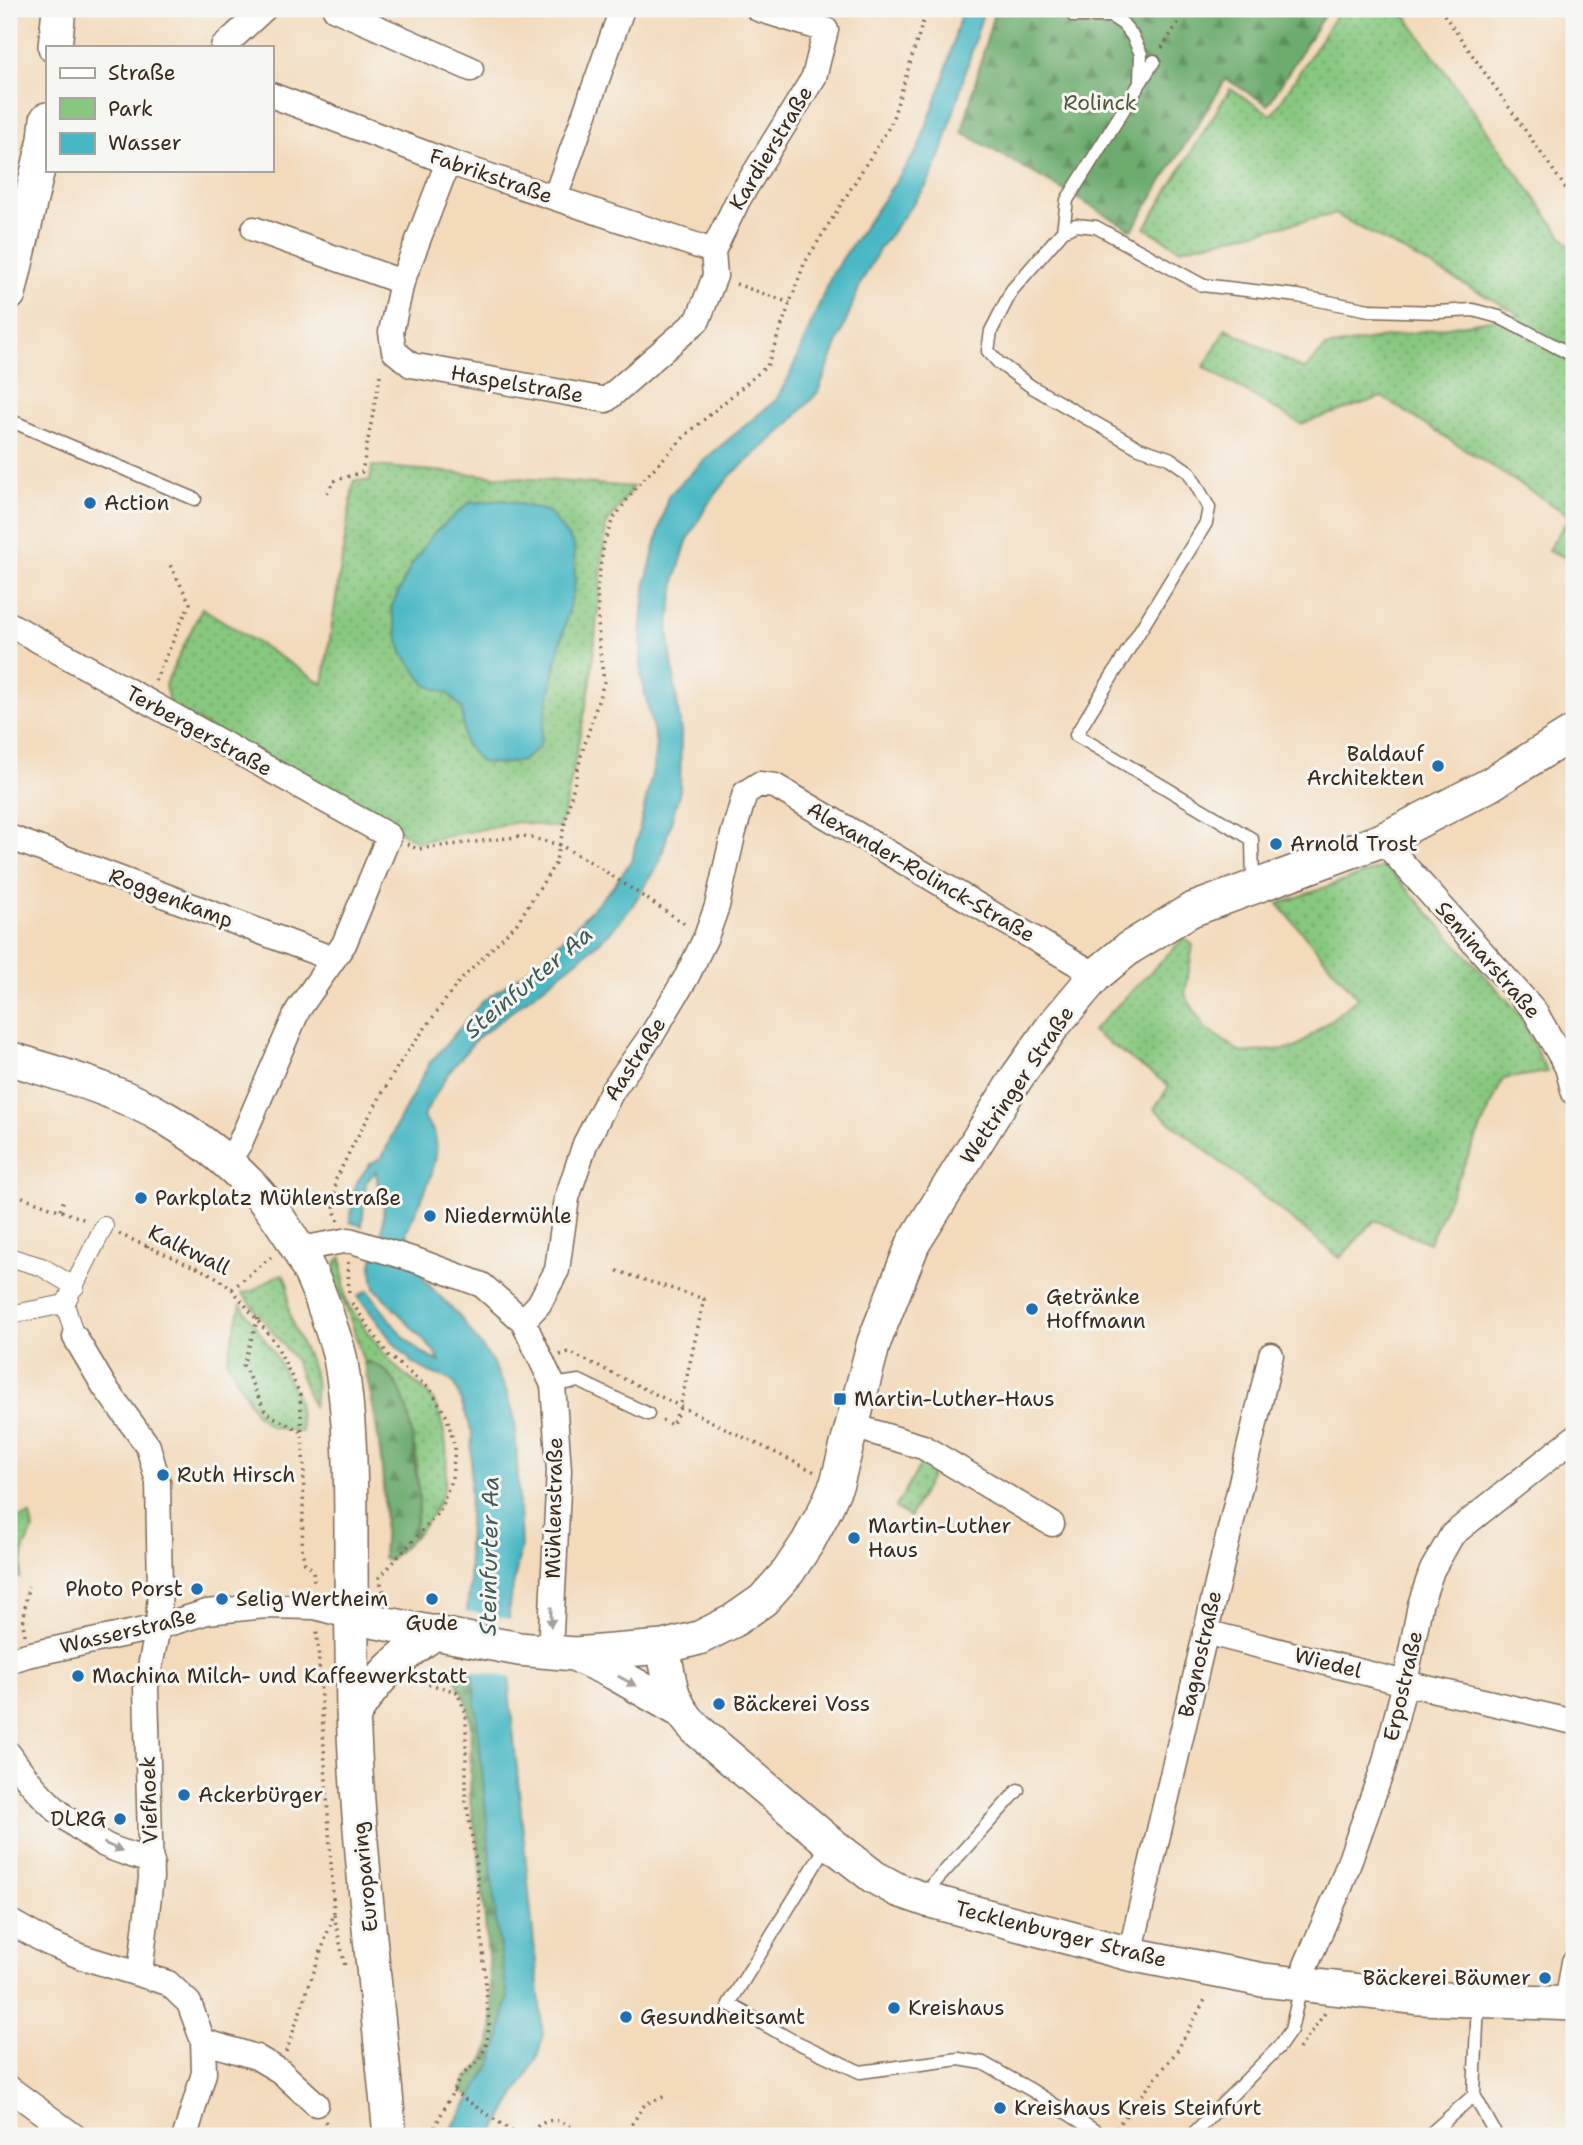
<svg xmlns="http://www.w3.org/2000/svg" width="1583" height="2145" font-family="'Shantell Sans',sans-serif">
<style>
.green{fill:url(#green-dots);stroke:#61784e;stroke-width:2}
.forest{fill:url(#forest-firs);stroke:#546b46;stroke-width:2}
.water{fill:#4ab8c4;stroke:#427171;stroke-width:2}
.pier{fill:#f3dabb}
.lines{fill:none;stroke-linecap:round;stroke-linejoin:round}
.service-casing{stroke:#7b6855;stroke-width:15}
.pedestrian-casing{stroke:#7b6855;stroke-width:20}
.minor-casing{stroke:#7b6855;stroke-width:27}
.secondary-casing{stroke:#7b6855;stroke-width:36}
.path{stroke:#7b6855;stroke-width:3.5;stroke-dasharray:2 5;stroke-linecap:butt}
.service{stroke:#fff;stroke-width:12}
.pedestrian{stroke:#fff;stroke-width:18}
.minor{stroke:#fff;stroke-width:24}
.secondary{stroke:#fff;stroke-width:33}
.oneway{fill:#a79f9a}
.poi-dot{fill:#1f6fb2;stroke:#f6f6f2;stroke-width:2.5}
.labels{text-anchor:middle;stroke-width:6;stroke-linejoin:round;paint-order:stroke}
.park-label{font-size:21px;fill:#52593b;stroke:#f6f6f2}
.street-label{font-size:21px;fill:#3b2a1e;stroke:#f6f6f2}
.poi-label{font-size:21px;fill:#3b2a1e;stroke:#f6f6f2;text-anchor:start}
.water-label{font-size:23px;font-style:italic;fill:#405c58;stroke:#f6f6f2}
</style>
<defs>
<pattern id="green-dots" width="8" height="8" patternUnits="userSpaceOnUse" patternTransform="scale(1.75)"><rect width="8" height="8" fill="#87c77f"/><path d="M2 2h.1M6 6h.1" fill="none" stroke="#70a267" stroke-width="1.8" stroke-linecap="round"/></pattern>
<pattern id="forest-firs" width="22" height="20" patternUnits="userSpaceOnUse" patternTransform="scale(1.75)"><rect width="22" height="20" fill="#6dac6e"/><path d="M5 1l3.5 6h-7zM16 11l3.5 6h-7z" fill="#5b8c5a"/></pattern>
</defs>
<rect width="100%" height="100%" fill="#f6f6f2"/>
<filter id="ink" filterUnits="userSpaceOnUse"><feTurbulence type="fractalNoise" baseFrequency=".0143" numOctaves="2"/><feDisplacementMap in="SourceGraphic" scale="14" xChannelSelector="R" yChannelSelector="G"/><feConvolveMatrix kernelMatrix="1 2 1 2 8 2 1 2 1" color-interpolation-filters="sRGB"/></filter>
<filter id="wash" filterUnits="userSpaceOnUse"><feTurbulence type="fractalNoise" baseFrequency=".00686" numOctaves="4" result="noise"/><feDisplacementMap in="SourceGraphic" scale="28" xChannelSelector="R" yChannelSelector="G"/><feGaussianBlur stdDeviation="1.57" result="paint"/><feColorMatrix in="noise" values="0 0 0 0 0 0 0 0 0 0 0 0 0 0 0 0 0 1.4 0 .05"/><feComposite in="paint" operator="in"/></filter>
<g filter="url(#wash)">
<rect width="100%" height="100%" fill="#f3dabb"/>
<!-- green -->
<path class="green" d="M 1340,9 L 1401,9 L 1574,253 L 1574,561 L 1548,550 L 1570,516 L 1382,397 L 1301,424 L 1204,367 L 1226,328 L 1304,370 L 1326,347 L 1521,315 L 1335,214 L 1180,249 L 1145,228 L 1230,89 L 1272,115 Z
M 372,466 L 633,487 L 606,525 L 591,681 L 566,805 L 559,828 L 518,822 L 418,842 L 170,706 L 165,685 L 202,608 L 323,684 L 354,480 L 370,481 Z
M 1386,866 L 1518,1012 L 1547,1072 L 1503,1079 L 1429,1243 L 1375,1220 L 1340,1258 L 1154,1109 L 1169,1086 L 1092,1031 L 1184,938 L 1193,945 L 1185,995 L 1205,1028 L 1242,1053 L 1295,1048 L 1358,998 L 1278,904 Z
M 342,1257 L 345,1296 L 348,1305 C 364,1327 379,1350 398,1369 C 408,1379 422,1385 431,1397 C 439,1409 442,1423 445,1438 C 451,1480 444,1505 415,1536 L 414,1528 L 419,1504 L 416,1451 L 369,1362 L 364,1363 L 351,1321 L 333,1275 L 336,1262 Z
M 283,1274 C 292,1287 286,1296 289,1311 C 296,1347 324,1365 313,1406 L 294,1359 L 242,1293 C 260,1293 266,1277 283,1274 Z
M 241,1305 L 274,1353 L 297,1397 L 302,1432 L 271,1427 L 255,1413 L 227,1360 Z
M 924,1459 L 937,1465 L 910,1517 L 895,1508 Z
M 9,1507 L 16,1519 L 30,1515 L 33,1530 L 24,1548 L 20,1578 L 9,1577 Z"/>
<!-- forest -->
<path class="forest" d="M 995,9 L 1328,9 L 1268,105 L 1226,79 L 1132,230 L 962,132 Z
M 369,1362 C 408,1373 413,1433 415,1466 C 416,1478 420,1492 419,1504 C 418,1516 413,1525 415,1536 L 388,1561 L 383,1558 C 388,1491 379,1428 364,1363 Z
M 453,1665 L 473,1670 L 497,1929 L 508,1998 L 499,2041 L 492,2065 L 472,2097 L 462,2091 C 465,2075 469,2079 478,2068 C 493,2049 493,2025 492,2002 L 479,1853 L 470,1801 L 471,1726 L 468,1705 L 452,1671 Z"/>
<!-- water -->
<path class="water" d="M 962,9 L 984,9 L 941,155 L 926,186 L 880,248 L 861,283 L 818,392 L 787,426 L 731,475 L 706,507 L 687,541 L 676,577 L 668,630 L 681,733 L 680,790 L 660,861 L 631,908 L 612,930 L 588,952 L 476,1039 L 447,1075 L 423,1117 C 427,1122 434,1129 435,1136 C 443,1163 417,1207 406,1232 L 425,1281 L 460,1317 L 491,1360 L 506,1390 L 515,1420 L 521,1547 L 509,1606 L 510,1699 L 543,2036 L 537,2057 L 492,2136 L 447,2136 L 491,2065 L 499,2041 L 508,1998 L 497,1929 L 467,1608 L 470,1583 L 468,1552 L 472,1432 L 455,1384 L 447,1378 L 429,1372 L 412,1362 L 393,1342 L 358,1296 L 368,1290 C 388,1317 408,1351 440,1362 L 433,1350 L 375,1288 L 371,1267 L 382,1232 L 384,1204 L 380,1203 L 376,1171 L 366,1182 L 362,1226 L 350,1222 L 355,1185 L 369,1165 L 383,1156 L 395,1128 L 429,1064 L 482,1002 L 543,959 L 574,928 L 612,888 L 632,860 L 653,770 L 656,743 L 641,675 L 641,631 L 646,582 L 668,496 L 711,454 L 776,400 L 789,377 L 832,274 L 918,149 L 944,78 Z
M 504,500 L 549,512 L 574,545 L 575,584 L 558,653 L 539,747 L 522,761 L 501,764 L 480,762 L 464,742 L 462,709 L 449,694 L 426,685 L 402,652 L 391,608 L 411,566 L 433,534 L 469,503 Z"/>
<!-- pier -->
<path class="pier" d="M 464,1611 L 510,1619 L 513,1640 L 514,1678 L 469,1670 Z"/>
</g>
<g filter="url(#ink)">
<g class="lines">
<defs>
<path id="service" d="M 1074,16 L 1111,16 L 1123,24 L 1132,35 L 1141,54 L 1140,80
M 1063,231 L 1067,200 L 1154,61
M 9,420 L 195,499
M 1253,887 L 1252,839 L 1076,735 L 1206,523 L 1209,508 L 1189,472 L 1169,458 L 1139,448 L 1032,387 L 999,363 L 988,351 L 991,331 L 1012,290 L 1044,253 L 1063,231 L 1076,225 L 1096,227 L 1202,285 L 1298,296 L 1369,310 L 1438,312 L 1473,310 L 1499,317 L 1574,356
M 553,1385 L 579,1381 L 648,1414
M 829,1842 L 729,2004 L 788,2038 L 860,2072 L 959,2059 L 983,2063 L 1033,2091 L 1103,2136
M 927,1899 L 934,1883 L 1018,1790
M 1474,2095 L 1494,2131 L 1489,2136
M 1191,2136 L 1279,2047 L 1291,2030 L 1301,1986
M 1428,2136 L 1474,2095 L 1478,2000"/>
<path id="pedestrian" d="M 9,1257 L 42,1267 L 75,1287
M 9,1315 L 65,1304
M 75,1337 L 65,1304 L 104,1226"/>
<path id="minor" d="M 335,9 L 471,69
M 223,47 L 264,9
M 271,95 L 448,162 L 713,251
M 448,162 L 402,282 L 391,332 L 394,351 L 411,365 L 606,400 L 698,320 L 715,276 L 713,251 L 739,198 L 814,77 L 826,30 L 758,9
M 555,198 L 622,9
M 254,229 L 402,282
M 9,624 L 389,836 L 344,944 L 298,1010 L 240,1143 L 227,1163
M 9,837 L 333,959
M 1382,840 L 1534,1010 L 1567,1067 L 1574,1093
M 300,1249 L 349,1240 L 418,1261 L 482,1285 L 523,1321 L 553,1385 L 559,1470 L 550,1652
M 523,1321 L 539,1304 L 557,1270 L 567,1198 L 585,1144 L 612,1091 L 653,1033 L 687,976 L 706,937 L 717,906 L 733,835 L 745,793 L 759,784 L 775,786 L 1096,975
M 75,1337 L 104,1386 L 148,1446 L 158,1482 L 160,1590 L 158,1627 L 146,1687 L 151,1878 L 140,1974
M 853,1426 L 923,1447 L 1052,1524
M 1205,1632 L 1405,1683 L 1574,1722
M 9,1661 L 27,1655 L 158,1627 L 207,1612 L 266,1606 L 315,1607 L 351,1617
M 9,1754 C 33,1790 66,1823 105,1845 C 119,1852 136,1856 152,1862
M 9,1921 L 48,1943 L 82,1957 L 168,1983 L 189,2003 L 203,2041 L 204,2073 L 185,2136
M 1130,1954 L 1271,1355
M 1301,1986 L 1306,1965 L 1341,1885 L 1384,1765 L 1405,1683 L 1420,1605 L 1432,1570 L 1452,1535 L 1574,1438
M 1567,2003 L 1574,1962
M 203,2041 L 256,2057 L 280,2071 L 316,2104
M 9,2088 L 74,2136"/>
<path id="secondary" d="M 55,47 L 59,9
M 9,294 L 45,139 L 47,119
M 9,1058 C 62,1075 119,1090 167,1119 C 246,1167 298,1227 327,1315 C 331,1329 337,1343 340,1357 C 351,1419 351,1483 351,1545 C 351,1600 352,1655 353,1709 C 358,1852 377,1994 390,2136
M 351,1617 L 519,1649 L 574,1654 L 663,1647 L 699,1638 L 733,1621 L 763,1600 L 788,1572 L 808,1542 L 826,1508 L 837,1483 L 874,1342 L 913,1244 L 1017,1077 L 1053,1026 L 1096,975 L 1129,948 L 1191,910 L 1382,840 L 1489,785 L 1574,732
M 663,1647 C 671,1684 668,1699 696,1729 L 829,1842 L 874,1877 L 898,1890 L 927,1900 L 1130,1954 L 1263,1980 L 1421,1998 L 1574,2004
M 576,1655 L 614,1673 L 679,1710
M 354,1715 C 377,1677 399,1657 436,1632"/>
</defs>
<!-- service casing -->
<use href="#service" class="service-casing"/>
<!-- pedestrian casing -->
<use href="#pedestrian" class="pedestrian-casing"/>
<!-- minor casing -->
<use href="#minor" class="minor-casing"/>
<!-- secondary casing -->
<use href="#secondary" class="secondary-casing"/>
<!-- path -->
<path class="path" d="M 1440,9 L 1574,200
M 1162,48 L 1187,9
M 736,284 L 790,303
M 327,493 L 334,481 L 362,472 L 381,370
M 155,681 L 190,603 L 169,563
M 407,844 L 417,849 L 524,836 L 560,845 L 594,864 L 688,926
M 9,1192 L 86,1220
M 10,1193 L 14,1177
M 60,1210 L 65,1197
M 338,1221 L 334,1209 L 336,1179 L 355,1141 L 399,1064 L 457,984 L 517,923 L 555,864 L 581,756 L 604,682 L 599,644 L 597,588 L 604,543 L 612,521 L 636,487 L 687,434 L 767,366 L 804,264 L 891,124 L 927,9
M 119,1234 L 213,1275 L 232,1289 L 275,1342 L 300,1394 L 304,1473 L 302,1551 L 305,1563 L 313,1570 L 314,1584
M 147,1247 L 153,1233
M 348,1262 L 349,1297
M 197,1268 L 204,1254
M 617,1271 L 704,1299 L 680,1408 L 672,1425 L 660,1419
M 232,1289 L 271,1257
M 352,1303 L 389,1356 L 430,1389 L 447,1417 L 455,1448 L 452,1478 L 440,1511 L 379,1578 L 383,1590 L 389,1597
M 258,1318 L 243,1365 L 266,1413 L 302,1432
M 560,1355 L 569,1352 L 815,1472
M 25,1635 L 23,1624 L 28,1586
M 415,1680 L 457,1692 L 466,1713 L 466,1801 L 476,1862 L 489,2025 L 487,2043 L 480,2060 L 461,2076 L 430,2136
M 334,1915 L 345,1966
M 1299,2049 L 1325,2013
M 286,2052 L 334,1914 L 317,1630
M 453,2091 L 519,2136
M 325,2121 L 333,2136
M 1116,2128 L 1177,2051 L 1207,1996
M 526,2136 C 553,2110 559,2121 589,2136
M 624,2136 L 645,2104 L 666,2096"/>
<!-- service -->
<use href="#service" class="service"/>
<!-- pedestrian -->
<use href="#pedestrian" class="pedestrian"/>
<!-- minor -->
<use href="#minor" class="minor"/>
<!-- secondary -->
<use href="#secondary" class="secondary"/>
</g>
<!-- one-way arrows -->
<defs><path id="oneway-solid" d="M-6-.8H1V-3.2L6.5 0L1 3.2V.8H-6Z" transform="scale(1.75)"/></defs>
<g class="oneway">
<use href="#oneway-solid" transform="translate(551 1617) rotate(91)"/>
<use href="#oneway-solid" transform="translate(627 1681) rotate(29)"/>
<use href="#oneway-solid" transform="translate(113 1847) rotate(23)"/>
</g>
</g>
<!-- markers -->
<g class="poi-dot">
<circle cx="90" cy="503" r="7"/>
<circle cx="1438" cy="766" r="7"/>
<circle cx="1276" cy="844" r="7"/>
<circle cx="141" cy="1198" r="7"/>
<circle cx="430" cy="1216" r="7"/>
<circle cx="1032" cy="1309" r="7"/>
<rect x="833" y="1392" width="14" height="14" rx="3.5"/>
<circle cx="163" cy="1475" r="7"/>
<circle cx="854" cy="1538" r="7"/>
<circle cx="197" cy="1589" r="7"/>
<circle cx="222" cy="1599" r="7"/>
<circle cx="432" cy="1599" r="7"/>
<circle cx="78" cy="1676" r="7"/>
<circle cx="719" cy="1704" r="7"/>
<circle cx="184" cy="1795" r="7"/>
<circle cx="120" cy="1819" r="7"/>
<circle cx="1545" cy="1978" r="7"/>
<circle cx="894" cy="2008" r="7"/>
<circle cx="626" cy="2017" r="7"/>
<circle cx="1000" cy="2108" r="7"/>
</g>
<g class="labels">
<!-- park labels -->
<g class="park-label">
<text x="1100" y="110">Rolinck</text>
</g>
<!-- street labels -->
<g class="street-label">
<text transform="translate(771 148) rotate(-59)" y="7">Kardierstraße</text>
<text transform="translate(491 176) rotate(19)" y="7">Fabrikstraße</text>
<text transform="translate(517 384) rotate(10)" y="7">Haspelstraße</text>
<text transform="translate(199 731) rotate(29)" y="7">Terbergerstraße</text>
<text transform="translate(921 872) rotate(30)" y="7">Alexander-Rolinck-Straße</text>
<text transform="translate(171 898) rotate(21)" y="7">Roggenkamp</text>
<text transform="translate(1488 960) rotate(49)" y="7">Seminarstraße</text>
<text transform="translate(635 1059) rotate(-57)" y="7">Aastraße</text>
<text transform="translate(1017 1085) rotate(-56)" y="7">Wettringer Straße</text>
<text transform="translate(189 1250) rotate(26)" y="7">Kalkwall</text>
<text transform="translate(554 1508) rotate(-89)" y="7">Mühlenstraße</text>
<text transform="translate(128 1631) rotate(-13)" y="7">Wasserstraße</text>
<text transform="translate(1200 1654) rotate(-77)" y="7">Bagnostraße</text>
<text transform="translate(1328 1663) rotate(14)" y="7">Wiedel</text>
<text transform="translate(1403 1686) rotate(-77)" y="7">Erpostraße</text>
<text transform="translate(149 1800) rotate(-92)" y="7">Viefhoek</text>
<text transform="translate(365 1877) rotate(-96)" y="7">Europaring</text>
<text transform="translate(1061 1934) rotate(14)" y="7">Tecklenburger Straße</text>
</g>
<!-- poi labels -->
<g class="poi-label">
<text x="104" y="510">Action</text>
<text x="1424" y="761" text-anchor="end">Baldauf<tspan x="1424" dy="24">Architekten</tspan></text>
<text x="1290" y="851">Arnold Trost</text>
<text x="155" y="1205">Parkplatz Mühlenstraße</text>
<text x="444" y="1223">Niedermühle</text>
<text x="1046" y="1304">Getränke<tspan x="1046" dy="24">Hoffmann</tspan></text>
<text x="854" y="1406">Martin-Luther-Haus</text>
<text x="177" y="1482">Ruth Hirsch</text>
<text x="868" y="1533">Martin-Luther<tspan x="868" dy="24">Haus</tspan></text>
<text x="183" y="1596" text-anchor="end">Photo Porst</text>
<text x="236" y="1606">Selig Wertheim</text>
<text x="432" y="1630" text-anchor="middle">Gude</text>
<text x="92" y="1683">Machina Milch- und Kaffeewerkstatt</text>
<text x="733" y="1711">Bäckerei Voss</text>
<text x="198" y="1802">Ackerbürger</text>
<text x="106" y="1826" text-anchor="end">DLRG</text>
<text x="1531" y="1985" text-anchor="end">Bäckerei Bäumer</text>
<text x="908" y="2015">Kreishaus</text>
<text x="640" y="2024">Gesundheitsamt</text>
<text x="1014" y="2115">Kreishaus Kreis Steinfurt</text>
</g>
<!-- water labels -->
<g class="water-label">
<text transform="translate(528 982) rotate(-40)" y="8">Steinfurter Aa</text>
<text transform="translate(489 1556) rotate(-89)" y="8">Steinfurter Aa</text>
</g>
</g>
<!-- margin -->
<rect width="1583" height="2145" fill="none" stroke="#f6f6f2" stroke-width="35"/>
<!-- legend -->
<rect x="46" y="46" width="228" height="126" fill="#f6f6f2" stroke="#aba49d" stroke-width="2"/>
<rect x="60" y="68" width="35" height="10" fill="#ffffff" stroke="#aba49d" stroke-width="2"/>
<text x="108" y="80" font-size="21" fill="#3b2a1e">Straße</text>
<rect x="60" y="98" width="35" height="21" fill="#87c77f" stroke="#aba49d" stroke-width="2"/>
<text x="108" y="116" font-size="21" fill="#3b2a1e">Park</text>
<rect x="60" y="133" width="35" height="21" fill="#4ab8c4" stroke="#aba49d" stroke-width="2"/>
<text x="108" y="150" font-size="21" fill="#3b2a1e">Wasser</text>
</svg>
